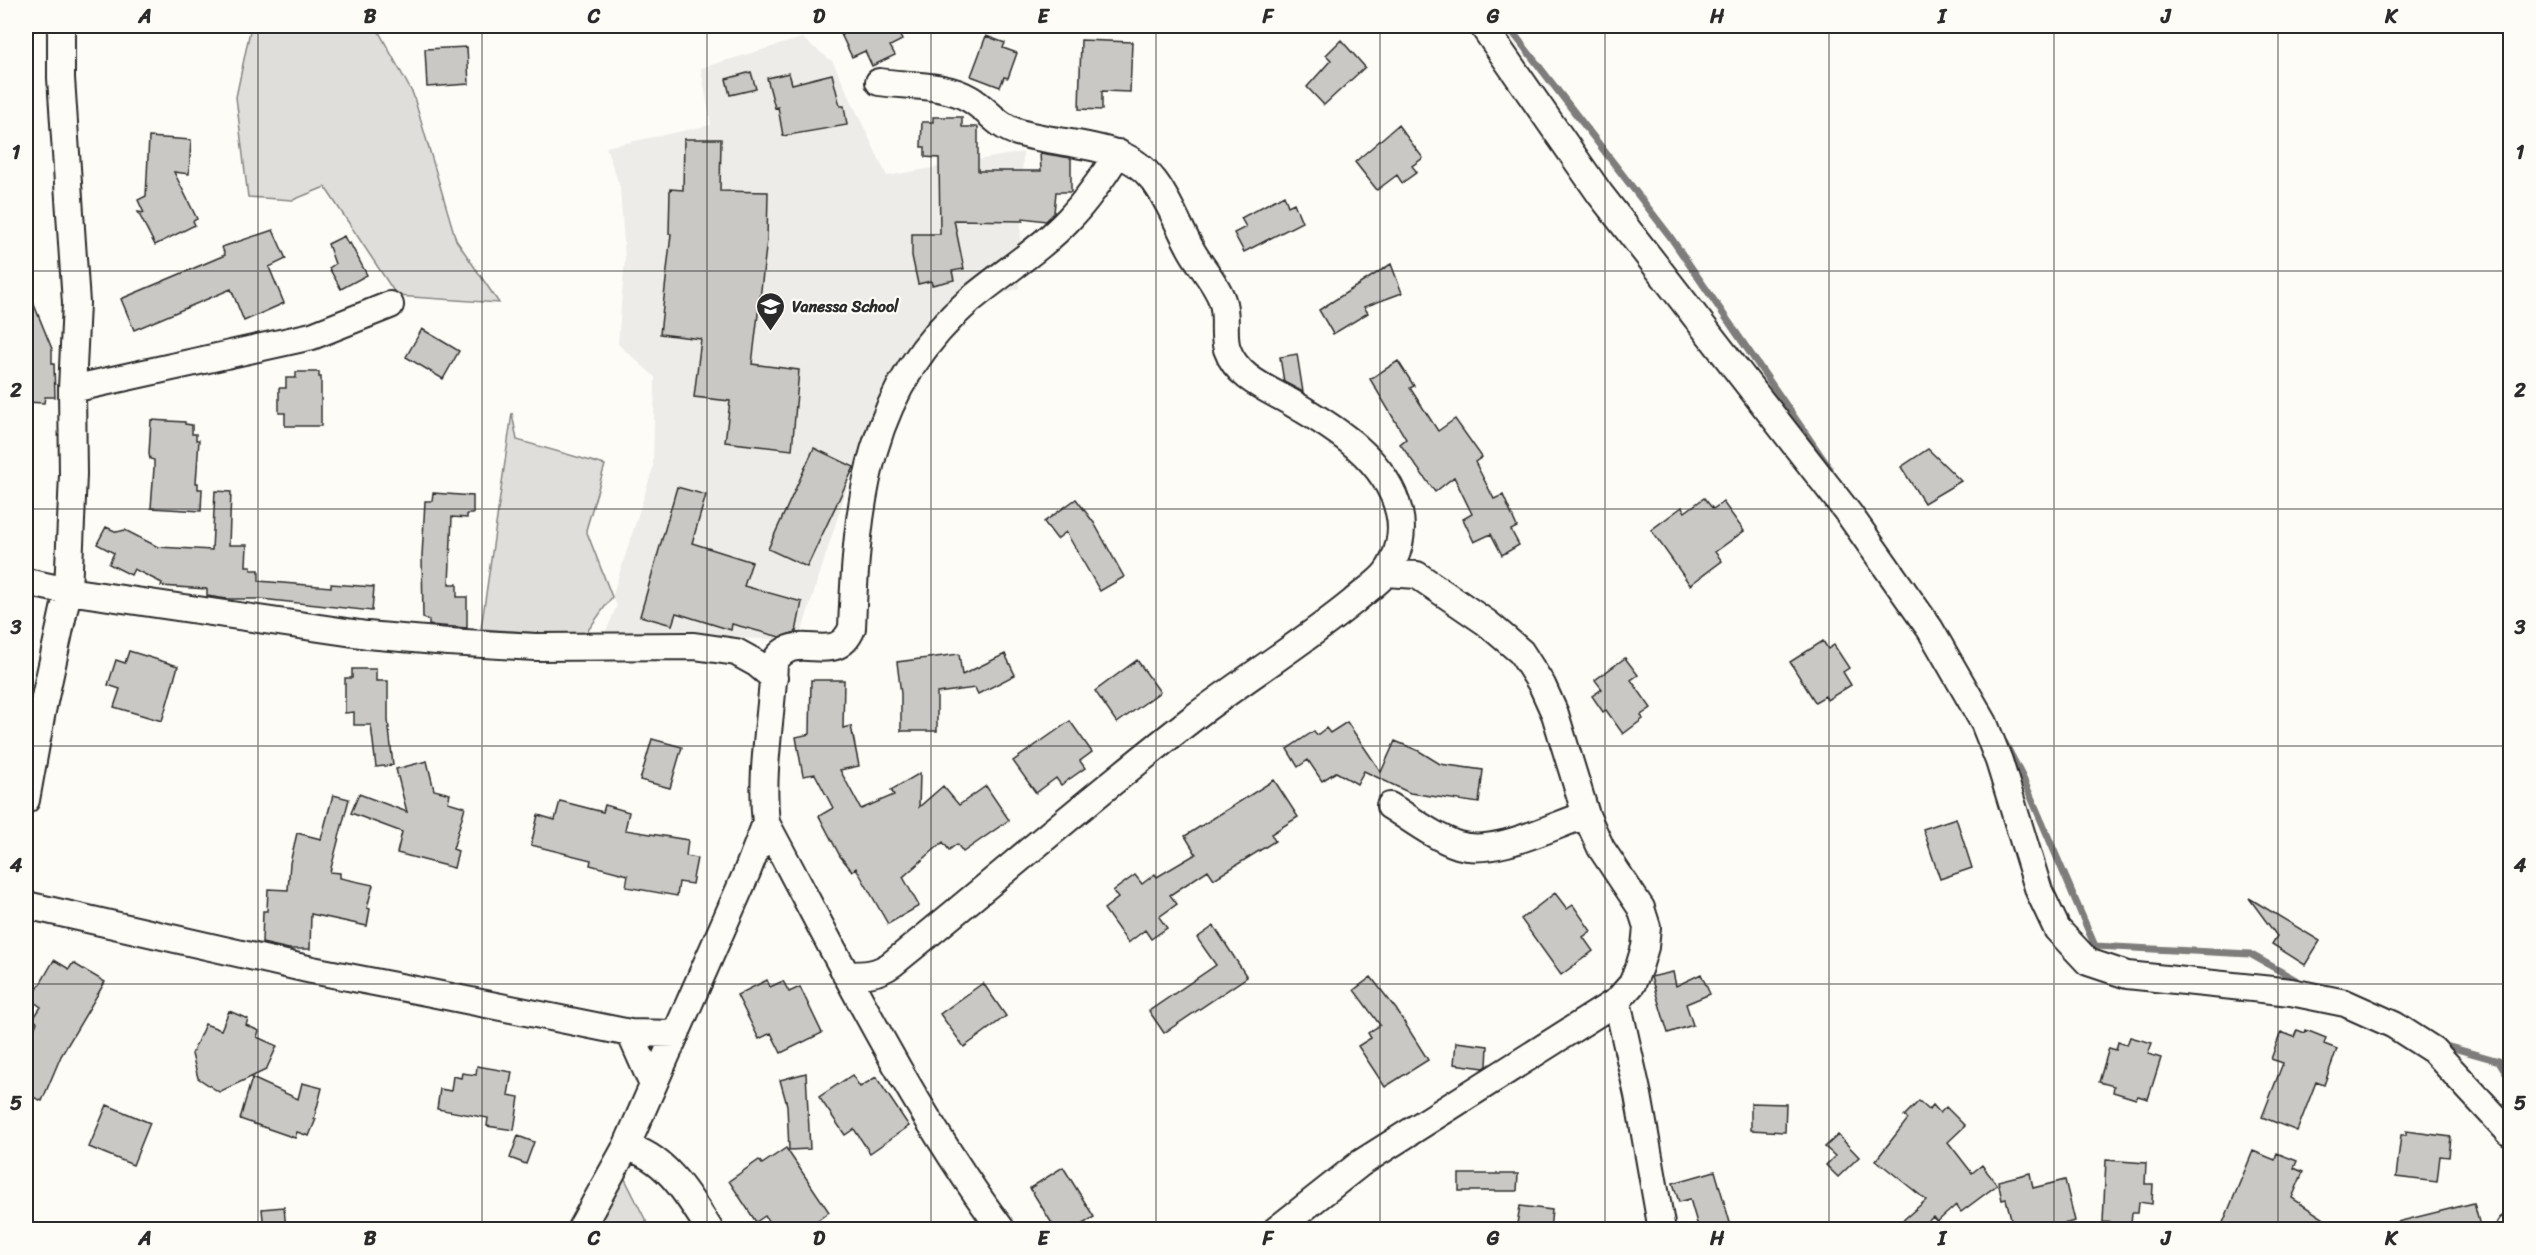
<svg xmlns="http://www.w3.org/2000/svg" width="2536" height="1255" font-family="Sriracha,sans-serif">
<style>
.built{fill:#edece8}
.green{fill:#dfdeda;stroke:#858482;stroke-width:1.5}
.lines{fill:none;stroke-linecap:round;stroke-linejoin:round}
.stream{stroke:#7e7d7b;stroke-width:7}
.building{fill:#c9c8c4;stroke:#2b2b2b;stroke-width:1.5}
.minor-casing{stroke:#2b2b2b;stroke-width:30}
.minor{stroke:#fdfcf7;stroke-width:26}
.grid{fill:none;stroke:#2b2b2b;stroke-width:1.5;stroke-opacity:0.55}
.labels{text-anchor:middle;stroke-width:4.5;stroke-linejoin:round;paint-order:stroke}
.poi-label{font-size:16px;font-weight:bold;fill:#2b2b2b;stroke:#fdfcf7;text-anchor:start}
.neatline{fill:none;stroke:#2b2b2b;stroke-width:2}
.grid-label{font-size:20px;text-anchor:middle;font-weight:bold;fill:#2b2b2b}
</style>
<rect width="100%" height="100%" fill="#fdfcf7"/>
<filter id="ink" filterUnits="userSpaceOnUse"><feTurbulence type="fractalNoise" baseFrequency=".0167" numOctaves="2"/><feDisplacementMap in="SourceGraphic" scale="12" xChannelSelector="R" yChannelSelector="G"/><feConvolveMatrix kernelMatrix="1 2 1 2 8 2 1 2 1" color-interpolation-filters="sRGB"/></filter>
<g filter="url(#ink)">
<!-- built -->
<path class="built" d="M 802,38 L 833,62 L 887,176 L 1023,152 L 1019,288 L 933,320 L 883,386 L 857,456 L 799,640 L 605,634 L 617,605 L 612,597 L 653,468 L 655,377 L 618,344 L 625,258 L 620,187 L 606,147 L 711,125 L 701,68 Z"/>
<!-- green -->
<path class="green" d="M 251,26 L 371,26 L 379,32 L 413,94 L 456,240 L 499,303 L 397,296 L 325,187 L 293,200 L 248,197 L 236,97 Z
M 512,413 L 517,440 L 605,465 L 586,530 L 612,597 L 584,636 L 481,629 Z
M 623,1175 L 650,1229 L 593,1229 Z"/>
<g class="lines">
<!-- stream -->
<path class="stream" d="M 1508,26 L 1669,235 L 1830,469
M 2005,743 L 2022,776 L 2095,946 L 2250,954 L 2303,984
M 2439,1044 L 2499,1061 L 2510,1079"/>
</g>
<!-- building -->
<path class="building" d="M 853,26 L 895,26 L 902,40 L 890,46 L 895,55 L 872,66 L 865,51 L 852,57 L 840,32 Z
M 986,36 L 1005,43 L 1003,48 L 1017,53 L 1008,78 L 1004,77 L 1000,87 L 971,76 Z
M 1081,40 L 1132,42 L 1130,92 L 1102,91 L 1102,110 L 1079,109 Z
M 1341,40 L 1365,67 L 1324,105 L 1307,87 L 1331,60 L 1326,55 Z
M 467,47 L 469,84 L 427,87 L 425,49 Z
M 751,72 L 756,89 L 730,95 L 726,79 Z
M 789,73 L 792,84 L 832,74 L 840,106 L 844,106 L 847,125 L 783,136 L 778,107 L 775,108 L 767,78 Z
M 933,117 L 962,117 L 962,127 L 978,127 L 978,171 L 1041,171 L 1040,153 L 1071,158 L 1071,192 L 1056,192 L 1054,213 L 1046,221 L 1023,218 L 1023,221 L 954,220 L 964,269 L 952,271 L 954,280 L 932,285 L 931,281 L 918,284 L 912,256 L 912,234 L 940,234 L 939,158 L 925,157 L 925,147 L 921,147 L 922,122 L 933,122 Z
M 1398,125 L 1423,158 L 1412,166 L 1417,172 L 1402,183 L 1397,175 L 1377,190 L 1355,162 Z
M 149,137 L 191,140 L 189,174 L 174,172 L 197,219 L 193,221 L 195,225 L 155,245 L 138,212 L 144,213 L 138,200 L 146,196 Z
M 684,139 L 721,139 L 720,191 L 768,192 L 767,240 L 752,364 L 799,370 L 792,450 L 725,442 L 730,401 L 694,397 L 701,339 L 660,334 L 671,234 L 669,234 L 670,189 L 683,190 Z
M 1284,195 L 1288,206 L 1294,203 L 1302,222 L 1244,252 L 1234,233 L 1246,227 L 1241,218 Z
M 273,230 L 286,259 L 269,267 L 284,303 L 244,321 L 231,289 L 134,330 L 121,299 L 225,255 L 222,247 Z
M 344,236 L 348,244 L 350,243 L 367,275 L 341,289 L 329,268 L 335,264 L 328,244 Z
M 1391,264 L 1402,293 L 1364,307 L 1368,313 L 1333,334 L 1319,310 Z
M 26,285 L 52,349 L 52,364 L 54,364 L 55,397 L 45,397 L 44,403 L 26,402 Z
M 422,329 L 459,351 L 443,379 L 406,357 Z
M 1297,354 L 1303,392 L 1284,382 L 1280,357 Z
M 1398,361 L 1414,386 L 1410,388 L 1438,431 L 1455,419 L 1482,457 L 1475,462 L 1494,499 L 1503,495 L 1517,527 L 1511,530 L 1519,545 L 1502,555 L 1491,534 L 1474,542 L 1463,519 L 1472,514 L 1454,477 L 1435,492 L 1400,444 L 1406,439 L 1370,379 Z
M 296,372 L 319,372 L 319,377 L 321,377 L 321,426 L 285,426 L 285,413 L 279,413 L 279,388 L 286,388 L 286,378 L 296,378 Z
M 151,420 L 185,422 L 185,424 L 192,425 L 192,434 L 196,434 L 196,440 L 199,440 L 196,483 L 198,483 L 198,489 L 202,489 L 201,511 L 151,508 L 154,468 L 154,460 L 150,459 L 149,454 Z
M 814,448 L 854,467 L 807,567 L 768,549 Z
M 1928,449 L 1961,481 L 1924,503 L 1901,467 Z
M 677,487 L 706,495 L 692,543 L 752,562 L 744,586 L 802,602 L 796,632 L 780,637 L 732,624 L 731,630 L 676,613 L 672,625 L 640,616 Z
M 215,491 L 231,492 L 229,545 L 247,545 L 246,566 L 251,566 L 251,570 L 259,570 L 259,581 L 331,587 L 331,584 L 374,587 L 372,611 L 261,599 L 227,599 L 207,596 L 207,589 L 161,586 L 162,583 L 134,569 L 131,575 L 109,564 L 114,553 L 97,544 L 106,527 L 117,532 L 125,530 L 158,547 L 212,550 Z
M 433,493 L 473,496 L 473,514 L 467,514 L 467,518 L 452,517 L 449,584 L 457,584 L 457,597 L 467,597 L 467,628 L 429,625 L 429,621 L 423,617 L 422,556 L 425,501 L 432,501 Z
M 1704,498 L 1713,509 L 1723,502 L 1744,531 L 1715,552 L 1722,561 L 1690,585 L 1651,530 L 1682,507 L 1685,512 Z
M 1076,499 L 1094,523 L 1124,577 L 1100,591 L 1066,532 L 1057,539 L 1044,522 Z
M 1823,641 L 1828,649 L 1834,645 L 1849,668 L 1843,672 L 1851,685 L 1827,700 L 1825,696 L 1815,702 L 1790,662 Z
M 129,651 L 178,666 L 162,721 L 114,707 L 120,689 L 108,685 L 116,660 L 125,663 Z
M 959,654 L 962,675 L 1005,654 L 1015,675 L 978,694 L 975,688 L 937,693 L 937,731 L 901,731 L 901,694 L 897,662 Z
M 1625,658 L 1638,675 L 1631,680 L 1651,708 L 1641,715 L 1643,719 L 1623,734 L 1606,710 L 1603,712 L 1592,696 L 1602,689 L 1595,680 Z
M 1137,660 L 1160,692 L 1117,723 L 1095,691 Z
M 352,669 L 376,669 L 376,681 L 388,681 L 388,720 L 393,765 L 376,767 L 371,725 L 354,725 L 354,712 L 345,713 L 345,678 L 352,678 Z
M 811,680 L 844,680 L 843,728 L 851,726 L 859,766 L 840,770 L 861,809 L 894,795 L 891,790 L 920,773 L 919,807 L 943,786 L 959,805 L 986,786 L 1009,820 L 963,852 L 957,844 L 949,850 L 943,842 L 903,877 L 919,906 L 888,924 L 856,868 L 852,871 L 840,856 L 819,816 L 833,808 L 815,774 L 803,776 L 796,737 L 810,734 Z
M 1070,721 L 1092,752 L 1080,761 L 1085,768 L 1061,785 L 1056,778 L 1036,793 L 1013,761 Z
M 1347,722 L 1381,772 L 1395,741 L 1419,751 L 1440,764 L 1483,770 L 1479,803 L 1410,793 L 1364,771 L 1357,784 L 1336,772 L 1322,781 L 1308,760 L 1298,767 L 1287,749 L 1314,731 L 1317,735 L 1326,728 L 1330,733 Z
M 652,739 L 682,747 L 670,788 L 640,780 Z
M 427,761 L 434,790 L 450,794 L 448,802 L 465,807 L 453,849 L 458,851 L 454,868 L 397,853 L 402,832 L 351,813 L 359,794 L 407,812 L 396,769 Z
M 1274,780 L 1298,817 L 1271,834 L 1275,841 L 1214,879 L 1208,870 L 1170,895 L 1177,904 L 1159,917 L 1167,928 L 1151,939 L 1145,930 L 1128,943 L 1104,909 L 1118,898 L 1113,891 L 1135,875 L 1142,884 L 1155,874 L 1157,877 L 1196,854 L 1185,836 Z
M 333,795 L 349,799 L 330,872 L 340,873 L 340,878 L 373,885 L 367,908 L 370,909 L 367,926 L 311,914 L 310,949 L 289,949 L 262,943 L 263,911 L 267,911 L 268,889 L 288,890 L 290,863 L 297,833 L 321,839 Z
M 560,801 L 603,812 L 605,805 L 629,812 L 625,830 L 688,840 L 686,856 L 697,858 L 692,884 L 679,882 L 677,896 L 626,887 L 628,875 L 590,865 L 591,860 L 531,845 L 538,815 L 555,820 Z
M 1956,818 L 1972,868 L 1940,879 L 1923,829 Z
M 1555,893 L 1567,909 L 1573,905 L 1591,931 L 1583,937 L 1593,951 L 1561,975 L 1521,919 Z
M 2249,898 L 2320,941 L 2305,965 L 2272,944 L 2277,936 Z
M 1214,926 L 1247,977 L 1164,1033 L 1149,1011 L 1216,965 L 1197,938 Z
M 54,960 L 69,969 L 73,963 L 105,982 L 61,1056 L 42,1101 L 26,1094 L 26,1050 L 37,1022 L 33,1019 L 41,1007 L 31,1000 Z
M 1673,972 L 1676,986 L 1701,974 L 1710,994 L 1686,1004 L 1693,1025 L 1668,1033 L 1651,977 Z
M 1371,977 L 1396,1009 L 1428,1060 L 1385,1087 L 1358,1046 L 1371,1038 L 1368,1033 L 1380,1025 L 1354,990 Z
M 767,980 L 770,987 L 783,981 L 789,992 L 800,987 L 822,1033 L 781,1053 L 771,1033 L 759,1039 L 737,995 Z
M 983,983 L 1006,1016 L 964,1047 L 940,1014 Z
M 229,1011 L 248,1019 L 246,1025 L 259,1031 L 257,1037 L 277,1046 L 266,1070 L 219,1092 L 198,1078 L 192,1054 L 205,1024 L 221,1030 Z
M 2297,1030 L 2305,1033 L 2306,1030 L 2326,1038 L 2324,1044 L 2337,1049 L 2324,1085 L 2316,1082 L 2297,1131 L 2262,1117 L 2283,1063 L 2271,1059 L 2281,1032 L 2294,1037 Z
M 2130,1037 L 2152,1043 L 2148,1054 L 2161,1058 L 2148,1099 L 2138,1096 L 2136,1099 L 2113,1092 L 2114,1086 L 2099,1082 L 2109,1048 L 2116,1050 L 2118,1042 L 2127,1045 Z
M 1456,1042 L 1488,1046 L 1487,1066 L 1484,1068 L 1454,1064 Z
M 477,1066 L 512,1072 L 508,1095 L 519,1097 L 514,1130 L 487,1126 L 488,1118 L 437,1109 L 440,1089 L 451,1091 L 453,1076 L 461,1078 L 462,1073 L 476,1075 Z
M 806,1073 L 810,1149 L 789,1150 L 787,1105 L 780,1080 Z
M 852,1075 L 860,1087 L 876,1077 L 909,1126 L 870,1153 L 854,1129 L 845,1135 L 819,1097 Z
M 252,1078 L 298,1099 L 302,1083 L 322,1088 L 314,1119 L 316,1119 L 309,1136 L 297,1132 L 295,1138 L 240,1119 Z
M 1919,1101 L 1929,1110 L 1933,1105 L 1940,1113 L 1946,1107 L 1965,1126 L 1948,1142 L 1972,1173 L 1982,1165 L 1997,1185 L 1961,1212 L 1956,1205 L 1937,1222 L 1933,1217 L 1918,1230 L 1892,1230 L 1926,1200 L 1876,1160 L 1908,1119 L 1904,1116 Z
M 1751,1103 L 1786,1104 L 1785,1132 L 1751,1130 Z
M 107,1105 L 150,1123 L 133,1165 L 89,1147 Z
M 2406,1131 L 2451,1137 L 2449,1157 L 2440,1156 L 2437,1182 L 2396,1177 L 2401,1135 L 2406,1135 Z
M 1838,1135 L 1859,1157 L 1838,1177 L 1826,1165 L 1835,1156 L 1825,1147 Z
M 518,1136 L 534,1142 L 526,1164 L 510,1158 Z
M 786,1148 L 829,1212 L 804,1230 L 774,1230 L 765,1216 L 756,1222 L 729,1181 L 759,1160 L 762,1164 Z
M 2253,1151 L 2275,1160 L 2277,1153 L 2297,1161 L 2294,1168 L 2303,1172 L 2292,1198 L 2341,1230 L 2220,1230 Z
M 2106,1160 L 2146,1163 L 2145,1184 L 2153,1184 L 2152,1204 L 2139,1202 L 2138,1213 L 2132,1213 L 2131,1224 L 2103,1222 Z
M 1063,1167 L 1094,1217 L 1073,1230 L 1056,1230 L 1030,1188 Z
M 1715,1171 L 1731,1226 L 1718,1230 L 1699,1230 L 1690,1199 L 1679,1202 L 1673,1183 Z
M 2030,1173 L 2033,1188 L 2065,1180 L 2075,1221 L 2040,1230 L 2014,1230 L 2006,1199 L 2002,1200 L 1998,1181 Z
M 1459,1174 L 1518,1174 L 1517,1191 L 1459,1191 Z
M 2474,1203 L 2481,1230 L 2390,1230 L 2389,1224 Z
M 1520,1206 L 1552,1210 L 1550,1230 L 1516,1230 Z
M 284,1207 L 286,1230 L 264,1230 L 262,1209 Z"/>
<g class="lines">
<defs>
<path id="minor" d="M 1483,26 L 1600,194 L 1849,514 L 1930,629 L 1984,723 L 1999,761 L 2039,891 L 2057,929 L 2088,962 L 2127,975 L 2291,992 L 2345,1003 L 2394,1025 L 2433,1050 L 2510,1133
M 72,389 L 312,336 L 390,305
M 26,582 L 68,591 L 367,635 L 448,642 L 535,647 L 694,646 L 736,652 L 756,663 L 774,678
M 26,800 L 42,711 L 68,591 L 73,474 L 72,389 L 76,303 L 61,78 L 61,26
M 1390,806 C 1411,819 1434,837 1458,845 C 1495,856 1549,827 1586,815
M 26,905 L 312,970 L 426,992 L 630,1033 L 676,1034
M 846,975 C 864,975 877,975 892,964 C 994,882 1093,795 1197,715 C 1249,676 1304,642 1354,601 C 1364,592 1378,583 1386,573 C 1399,556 1404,532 1399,512 C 1387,460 1335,428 1292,403 C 1268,389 1237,378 1227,349 C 1222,333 1228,316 1222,300 C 1216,283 1201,267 1192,251 C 1171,214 1160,167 1115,153 C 1083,142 1048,142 1017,132 C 997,126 987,109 970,99 C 945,84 908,86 879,82
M 1617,1001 L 1638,1095 L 1662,1230
M 630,1033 L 653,1085
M 626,1147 C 666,1156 689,1197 710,1230
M 580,1230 L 626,1147 L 747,872 L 766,823
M 1002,1230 C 909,1104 840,961 766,823 C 760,770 772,716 774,663 C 794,626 835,670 852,628 C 857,501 867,389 970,300 C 1002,273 1041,249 1069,219 C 1088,199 1103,177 1118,153
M 1276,1230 L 1361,1163 L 1617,1001 L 1632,984 L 1639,967 L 1645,947 L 1647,927 L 1641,908 L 1601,848 L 1586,815 L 1555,714 L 1542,685 L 1521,652 L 1487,623 L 1417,575 L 1386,573
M 2509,1230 L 2510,1228"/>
</defs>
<!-- minor casing -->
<use href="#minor" class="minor-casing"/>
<!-- minor -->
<use href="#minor" class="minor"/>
</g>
</g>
<!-- grid -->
<path class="grid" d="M 258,26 L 258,1230M 482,26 L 482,1230M 707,26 L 707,1230M 931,26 L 931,1230M 1156,26 L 1156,1230M 1380,26 L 1380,1230M 1605,26 L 1605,1230M 1829,26 L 1829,1230M 2054,26 L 2054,1230M 2278,26 L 2278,1230M 26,271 L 2510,271M 26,509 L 2510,509M 26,746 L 2510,746M 26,984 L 2510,984"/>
<!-- icons -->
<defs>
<symbol id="school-pin" viewBox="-11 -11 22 30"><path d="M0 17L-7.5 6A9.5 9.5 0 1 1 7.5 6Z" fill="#2b2b2b" stroke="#fdfcf7"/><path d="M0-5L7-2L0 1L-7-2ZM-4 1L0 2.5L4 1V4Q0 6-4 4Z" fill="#fff"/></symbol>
</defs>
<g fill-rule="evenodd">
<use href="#school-pin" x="754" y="290" width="33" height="45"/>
</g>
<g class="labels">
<!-- poi labels -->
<g class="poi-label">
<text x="792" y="312">Vanessa School</text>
</g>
</g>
<!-- margin -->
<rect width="2536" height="1255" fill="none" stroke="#fdfcf7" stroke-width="66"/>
<rect x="33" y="33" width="2470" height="1189" class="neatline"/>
<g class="grid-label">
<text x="145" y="23">A</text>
<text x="370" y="23">B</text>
<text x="594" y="23">C</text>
<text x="819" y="23">D</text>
<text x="1043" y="23">E</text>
<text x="1268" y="23">F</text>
<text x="1493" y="23">G</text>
<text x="1717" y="23">H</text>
<text x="1942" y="23">I</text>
<text x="2166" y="23">J</text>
<text x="2391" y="23">K</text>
<text x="16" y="159">1</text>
<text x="2520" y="159">1</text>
<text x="16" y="397">2</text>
<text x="2520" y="397">2</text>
<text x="16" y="634">3</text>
<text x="2520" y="634">3</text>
<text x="16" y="872">4</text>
<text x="2520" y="872">4</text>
<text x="16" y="1110">5</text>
<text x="2520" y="1110">5</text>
<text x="145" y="1245">A</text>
<text x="370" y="1245">B</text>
<text x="594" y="1245">C</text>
<text x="819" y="1245">D</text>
<text x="1043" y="1245">E</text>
<text x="1268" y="1245">F</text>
<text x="1493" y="1245">G</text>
<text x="1717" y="1245">H</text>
<text x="1942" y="1245">I</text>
<text x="2166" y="1245">J</text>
<text x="2391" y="1245">K</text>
</g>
</svg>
